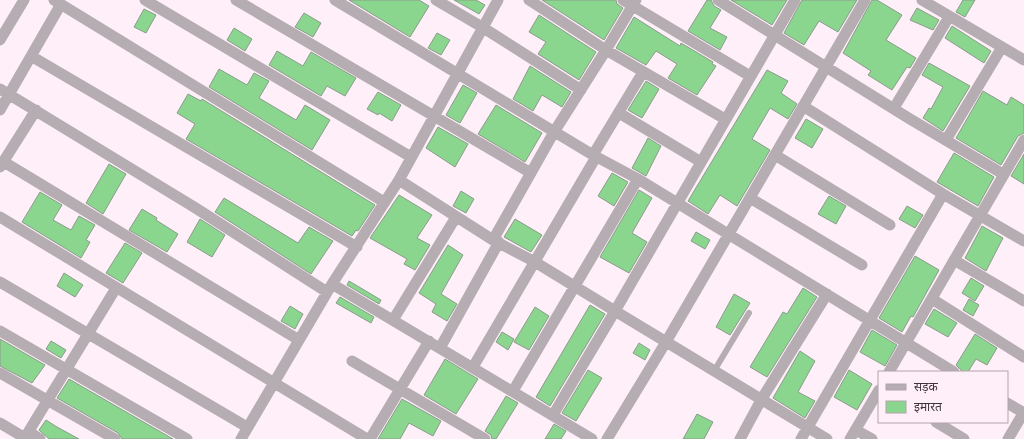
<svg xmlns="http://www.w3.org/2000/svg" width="1024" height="439" font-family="'Playfair Display','Noto Sans Devanagari',serif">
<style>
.building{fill:#8ad68f;stroke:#8b9b8c}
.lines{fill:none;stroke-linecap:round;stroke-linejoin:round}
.service{stroke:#b5adb2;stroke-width:6}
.minor{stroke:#b5adb2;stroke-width:11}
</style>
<rect width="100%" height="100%" fill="#ffeff8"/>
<!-- building -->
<path class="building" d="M 349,0 L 419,0 L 429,6 L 410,37 Z
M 454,0 L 476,0 L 485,5 L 479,14 Z
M 542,0 L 616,0 L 617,4 L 623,8 L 604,40 Z
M 707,0 L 711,0 L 714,6 L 721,10 L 710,28 L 727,37 L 720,50 L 688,31 Z
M 731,0 L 787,0 L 772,25 Z
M 802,0 L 857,0 L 838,32 L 819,21 L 804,45 L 784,33 Z
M 872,0 L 877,0 L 902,15 L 886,40 L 916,58 L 910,68 L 907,67 L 892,90 L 868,75 L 871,71 L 843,53 Z
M 963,0 L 975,0 L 965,17 L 956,12 Z
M 917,8 L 939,20 L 933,30 L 910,20 Z
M 144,9 L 156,15 L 146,33 L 134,27 Z
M 304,13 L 321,23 L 313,37 L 295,27 Z
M 539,15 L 596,52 L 579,80 L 538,54 L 546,42 L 529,32 Z
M 634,17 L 680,46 L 681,43 L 713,62 L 712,64 L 716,66 L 697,95 L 668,78 L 677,64 L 656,51 L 646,65 L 616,48 Z
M 952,26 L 991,51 L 984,63 L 945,38 Z
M 234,28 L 252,39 L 245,51 L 227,40 Z
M 437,33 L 450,40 L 441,55 L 428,48 Z
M 277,51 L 303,66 L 311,52 L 356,78 L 345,96 L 327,86 L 321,96 L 269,65 Z
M 929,63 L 970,86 L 943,131 L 923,118 L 929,108 L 931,109 L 943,87 L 922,75 Z
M 530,66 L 571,92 L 562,107 L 542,95 L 533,111 L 513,99 Z
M 219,69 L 247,85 L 254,73 L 269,81 L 259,98 L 296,120 L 305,105 L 330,120 L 312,150 L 209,87 Z
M 767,70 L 788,81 L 781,93 L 797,104 L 788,119 L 770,108 L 752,139 L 770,150 L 737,206 L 720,195 L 708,214 L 688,201 Z
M 646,81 L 659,89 L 642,118 L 628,110 Z
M 463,85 L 477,93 L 460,123 L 446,115 Z
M 983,91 L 1007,105 L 1011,97 L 1024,105 L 1024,133 L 1018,136 L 1001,165 L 956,138 Z
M 378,92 L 401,105 L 392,121 L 379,113 L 378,115 L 367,109 Z
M 188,94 L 201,101 L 202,99 L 375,205 L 358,231 L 356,230 L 352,236 L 186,139 L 195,124 L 177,113 Z
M 496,105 L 542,133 L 525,162 L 478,134 Z
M 806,119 L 823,129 L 812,148 L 795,138 Z
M 438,127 L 468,144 L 455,167 L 426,148 Z
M 648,138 L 661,146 L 646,176 L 632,168 Z
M 954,153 L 994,177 L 978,206 L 937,182 Z
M 1024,154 L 1024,184 L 1011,176 Z
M 109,164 L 126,174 L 103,214 L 86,203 Z
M 612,173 L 628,182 L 614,206 L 598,196 Z
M 639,190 L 652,198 L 632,233 L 647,242 L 629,273 L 600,257 Z
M 461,191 L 474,199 L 466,213 L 453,206 Z
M 40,192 L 62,205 L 53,220 L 71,230 L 79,216 L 95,225 L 86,240 L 90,242 L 81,258 L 22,222 Z
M 399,195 L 432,215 L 417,238 L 430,245 L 415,270 L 404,264 L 407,259 L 370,238 Z
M 829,196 L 846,206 L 836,224 L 818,214 Z
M 224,198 L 298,243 L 309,227 L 333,241 L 311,274 L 215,212 Z
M 907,206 L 923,215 L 915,228 L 899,219 Z
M 142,209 L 157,218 L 156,220 L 178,234 L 167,252 L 129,230 Z
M 200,219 L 225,235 L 212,257 L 187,242 Z
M 515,219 L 542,235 L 531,252 L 504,237 Z
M 982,226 L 1003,238 L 986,271 L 965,258 Z
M 696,232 L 710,240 L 705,249 L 691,241 Z
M 125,243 L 142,253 L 123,283 L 106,273 Z
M 448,245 L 463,255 L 441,294 L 457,304 L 447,321 L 432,312 L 436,304 L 419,293 Z
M 915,256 L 939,270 L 913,317 L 911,316 L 902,332 L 879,318 Z
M 64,273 L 83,285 L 75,297 L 57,286 Z
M 971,278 L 984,286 L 975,301 L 962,293 Z
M 349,281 L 381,300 L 379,304 L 347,285 Z
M 803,288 L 817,297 L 767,377 L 750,367 L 783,312 L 787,314 Z
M 734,294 L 750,303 L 730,335 L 716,327 Z
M 340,297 L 374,317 L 371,323 L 336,303 Z
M 969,299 L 979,305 L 973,316 L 963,310 Z
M 590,305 L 605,314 L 550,406 L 536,397 Z
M 290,306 L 303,314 L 295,329 L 281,321 Z
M 535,307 L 549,316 L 529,350 L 514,342 Z
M 934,309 L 957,323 L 948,337 L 925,324 Z
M 872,330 L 897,345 L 885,366 L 860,352 Z
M 502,332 L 514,339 L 508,350 L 496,342 Z
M 975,334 L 997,348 L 987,365 L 976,359 L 968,372 L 963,372 L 956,365 Z
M 0,339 L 45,365 L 32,383 L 0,366 Z
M 51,341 L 66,350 L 61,358 L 46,349 Z
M 639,343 L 650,350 L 645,360 L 633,353 Z
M 800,351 L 815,361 L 798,392 L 815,401 L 805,418 L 773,398 Z
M 445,359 L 478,379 L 456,414 L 424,395 Z
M 588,370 L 602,378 L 576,421 L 562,413 Z
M 849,370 L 872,384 L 857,410 L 834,397 Z
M 69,379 L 173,439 L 122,439 L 118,433 L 57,398 Z
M 506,396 L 518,403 L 496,439 L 492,439 L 491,435 L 485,431 Z
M 402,399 L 441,421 L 433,436 L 409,423 L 400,439 L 378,439 Z
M 697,414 L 713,422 L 704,439 L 683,439 Z
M 46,420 L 57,427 L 79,439 L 49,439 L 39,430 Z
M 554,424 L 566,431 L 561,439 L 545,439 Z"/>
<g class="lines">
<!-- service -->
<path class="service" d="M 714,371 L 749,313"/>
<!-- minor -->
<path class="minor" d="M 54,0 L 384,202
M 145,0 L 411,157
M 236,0 L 531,173
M 335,0 L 593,155 L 638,179 L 954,372
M 436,0 L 482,27 L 581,90
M 529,0 L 606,50 L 725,119
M 623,0 L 750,76
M 718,0 L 910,119 L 1003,174
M 795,0 L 615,311 L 827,439
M 922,0 L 1024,60
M 0,40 L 24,0
M 31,56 L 357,247
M 0,89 L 194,207 L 327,292
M 803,106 L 943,194 L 1024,241
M 894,108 L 949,17
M 0,110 L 61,4
M 619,113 L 701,162
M 946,140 L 1002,47
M 593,155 L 643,72
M 775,155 L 890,225
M 4,162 L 299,340
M 0,167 L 36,110
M 399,180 L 493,240 L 535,262 L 615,311 L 553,415
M 750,198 L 862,265
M 0,217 L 367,439
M 493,240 L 554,132 L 606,50 L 636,0
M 954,260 L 1024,301
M 0,282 L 247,427
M 332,284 L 592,439
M 932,299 L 1024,357
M 393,320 L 456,217
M 0,331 L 187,439
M 440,348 L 499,242
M 352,361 L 485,439
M 473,367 L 596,157
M 889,372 L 1024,140
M 0,373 L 115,439
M 513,391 L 638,179
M 1007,403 L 1024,413
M 936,422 L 964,439
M 0,423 L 25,438
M 856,430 L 872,439
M 29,432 L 40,439
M 24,439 L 116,288
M 241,439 L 332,284 L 399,180 L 498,0
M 370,439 L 429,341
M 607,439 L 666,342 L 865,0
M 740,439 L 761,400 L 827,294
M 801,439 L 943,194
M 850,439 L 879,390
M 1008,439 L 1024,412"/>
</g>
<!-- legend -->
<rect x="878" y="371" width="130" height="52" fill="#ffeff8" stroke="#b1a4ac"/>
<rect x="886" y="384" width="20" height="6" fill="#b5adb2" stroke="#b1a4ac"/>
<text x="914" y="391" font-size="12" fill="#3c3439">सड़क</text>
<rect x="886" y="401" width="20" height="12" fill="#8ad68f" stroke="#b1a4ac"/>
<text x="914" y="411" font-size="12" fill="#3c3439">इमारत</text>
</svg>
